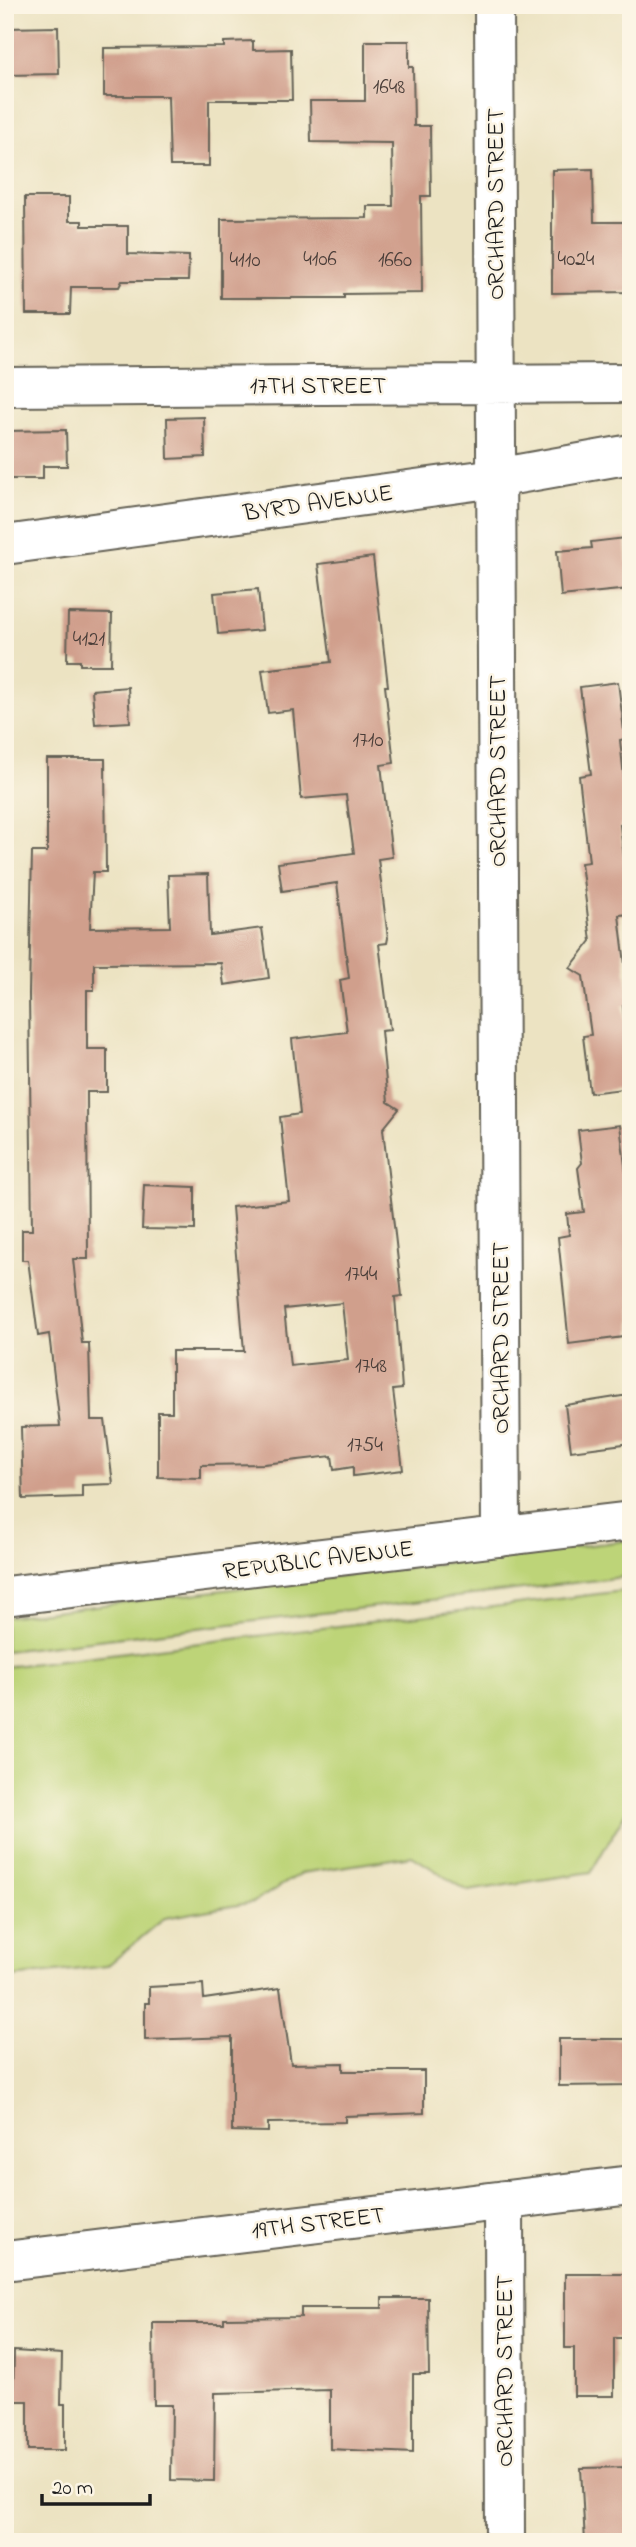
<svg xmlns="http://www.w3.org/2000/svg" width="636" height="2547" font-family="'Indie Flower',sans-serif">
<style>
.green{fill:#bdd478;stroke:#6c784a;stroke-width:2}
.building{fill:#d09f8c;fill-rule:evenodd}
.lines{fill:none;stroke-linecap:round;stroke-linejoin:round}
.minor-casing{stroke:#656256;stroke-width:42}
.minor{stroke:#fff;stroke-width:38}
.labels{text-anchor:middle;stroke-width:5;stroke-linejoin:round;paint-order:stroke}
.number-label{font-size:21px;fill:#493d38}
.street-label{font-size:24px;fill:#1c1c1c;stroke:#fcf5e5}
</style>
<rect width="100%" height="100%" fill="#fcf5e5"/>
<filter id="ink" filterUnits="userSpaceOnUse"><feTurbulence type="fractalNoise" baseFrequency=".0143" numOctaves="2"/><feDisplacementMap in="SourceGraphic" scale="14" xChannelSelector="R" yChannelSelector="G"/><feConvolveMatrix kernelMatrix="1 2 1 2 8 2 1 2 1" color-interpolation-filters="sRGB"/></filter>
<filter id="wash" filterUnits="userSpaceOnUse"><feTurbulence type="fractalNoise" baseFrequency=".00686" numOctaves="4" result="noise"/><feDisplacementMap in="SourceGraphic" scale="28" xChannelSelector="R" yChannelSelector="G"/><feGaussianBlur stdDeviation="1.57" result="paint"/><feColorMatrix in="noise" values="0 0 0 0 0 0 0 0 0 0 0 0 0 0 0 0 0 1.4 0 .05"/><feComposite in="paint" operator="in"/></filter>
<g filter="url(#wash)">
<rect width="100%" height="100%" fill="#ece3c2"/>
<!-- green -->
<path class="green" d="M 631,1540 L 631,1576 L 5,1651 L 5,1617 Z
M 631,1590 L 631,1803 L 591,1872 L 468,1891 L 412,1856 L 302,1873 L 254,1902 L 165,1918 L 107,1966 L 5,1978 L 5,1667 Z"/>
<g id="blocks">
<!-- building -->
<path class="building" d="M 58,27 L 59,74 L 7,75 L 6,28 Z
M 253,41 L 253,50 L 291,49 L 292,100 L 209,100 L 209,166 L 170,166 L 168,96 L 104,96 L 104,48 L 224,47 L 224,42 Z
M 365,41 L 409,41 L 409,67 L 413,67 L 414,126 L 430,126 L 431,196 L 421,196 L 422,293 L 344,294 L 344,298 L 221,298 L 221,219 L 367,218 L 367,206 L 393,206 L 392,143 L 311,142 L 310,101 L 365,101 Z
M 593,169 L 594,222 L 631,222 L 631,292 L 552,293 L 552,170 Z
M 25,197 L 69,197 L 69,221 L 82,221 L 82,226 L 128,226 L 128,254 L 189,256 L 188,281 L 122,281 L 119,287 L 71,287 L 70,314 L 26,314 Z
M 204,417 L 205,457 L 168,459 L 167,418 Z
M 66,430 L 67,466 L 43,466 L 43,479 L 5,479 L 5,431 Z
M 625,538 L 629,589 L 561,596 L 557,551 L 592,548 L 591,542 Z
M 373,557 L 388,686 L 385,686 L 394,763 L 381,765 L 392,857 L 378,859 L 388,938 L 387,943 L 379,944 L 390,1030 L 381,1031 L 388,1102 L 399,1109 L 383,1129 L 402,1296 L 395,1297 L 402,1389 L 393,1390 L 403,1470 L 353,1476 L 353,1467 L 334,1470 L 332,1456 L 264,1464 L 201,1465 L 201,1478 L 158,1477 L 158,1412 L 172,1412 L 172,1351 L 244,1351 L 232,1207 L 289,1201 L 280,1117 L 300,1114 L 292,1039 L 347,1032 L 340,980 L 349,978 L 337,883 L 282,891 L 278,863 L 354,853 L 346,795 L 301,799 L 293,710 L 268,713 L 262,670 L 331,662 L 318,564 ZM 342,1303 L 348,1360 L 290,1366 L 284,1309 Z
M 258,589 L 262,630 L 218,634 L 214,593 Z
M 68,613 L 112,614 L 111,665 L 80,665 L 80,661 L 67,661 Z
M 618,682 L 625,739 L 620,740 L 629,824 L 620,825 L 631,914 L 619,915 L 630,1005 L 623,1006 L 631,1088 L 590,1093 L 583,1036 L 591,1035 L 583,976 L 570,968 L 591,941 L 581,863 L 589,862 L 579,776 L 591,774 L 580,687 Z
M 128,687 L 130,722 L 95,724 L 92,690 Z
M 47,759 L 105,759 L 106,872 L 93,872 L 90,928 L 170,927 L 168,875 L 208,874 L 210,935 L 262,928 L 269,978 L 224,985 L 221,963 L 94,964 L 94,990 L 87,990 L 87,1049 L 107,1049 L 107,1092 L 87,1092 L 88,1259 L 73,1259 L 82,1343 L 89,1343 L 91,1420 L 105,1420 L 113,1484 L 82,1485 L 82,1497 L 23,1499 L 21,1427 L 60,1426 L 49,1334 L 38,1336 L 28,1260 L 22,1260 L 22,1230 L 32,1230 L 29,994 L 32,852 L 47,852 Z
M 620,1125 L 631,1213 L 631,1336 L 569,1344 L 558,1237 L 569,1235 L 567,1214 L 584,1212 L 578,1168 L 582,1163 L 578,1130 Z
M 144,1185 L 195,1187 L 195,1230 L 142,1229 Z
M 622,1396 L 631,1396 L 631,1443 L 571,1451 L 565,1405 Z
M 203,1984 L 204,1999 L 280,1988 L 291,2064 L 343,2063 L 343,2071 L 424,2071 L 424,2113 L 345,2116 L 345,2122 L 268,2123 L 268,2132 L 232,2131 L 232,2037 L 145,2040 L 145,2003 L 149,2003 L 149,1987 Z
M 559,2039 L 631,2039 L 631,2085 L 559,2086 Z
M 565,2274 L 631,2274 L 631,2338 L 614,2338 L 614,2396 L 574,2396 L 574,2348 L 565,2348 Z
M 382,2298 L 428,2298 L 429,2374 L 413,2374 L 413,2453 L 330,2449 L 330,2390 L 215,2393 L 214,2481 L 171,2480 L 172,2405 L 154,2405 L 153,2323 L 224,2323 L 224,2318 L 301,2317 L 301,2308 L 382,2308 Z
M 14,2351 L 62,2354 L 61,2404 L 65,2404 L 65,2450 L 28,2450 L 28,2401 L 13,2401 Z
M 631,2467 L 631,2542 L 585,2542 L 581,2468 Z"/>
</g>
</g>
<g filter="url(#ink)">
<use href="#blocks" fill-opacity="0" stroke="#656256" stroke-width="2"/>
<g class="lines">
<defs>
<path id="minor" d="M 494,5 L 501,1537
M 5,387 L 631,383
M 5,545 L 496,478 L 631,454
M 5,1596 L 631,1521
M 504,2200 L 505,2542
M 5,2261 L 631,2185"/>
</defs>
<!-- minor casing -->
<use href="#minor" class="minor-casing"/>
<!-- minor -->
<use href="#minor" class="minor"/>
</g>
</g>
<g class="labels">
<!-- number labels -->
<g class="number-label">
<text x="389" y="93">1648</text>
<text x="320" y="265">4106</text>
<text x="576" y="265">4024</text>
<text x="245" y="266">4110</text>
<text x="395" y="266">1660</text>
<text x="89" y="645">4121</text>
<text x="368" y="746">1710</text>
<text x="361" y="1280">1744</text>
<text x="371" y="1372">1748</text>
<text x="365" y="1451">1754</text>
</g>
<!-- street labels -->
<g class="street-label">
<text transform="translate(495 204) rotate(-90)" y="8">ORCHARD STREET</text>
<text x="318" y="393">17TH STREET</text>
<text transform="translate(318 502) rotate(-8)" y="8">BYRD AVENUE</text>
<text transform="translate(497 771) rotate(-90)" y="8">ORCHARD STREET</text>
<text transform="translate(500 1338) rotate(-90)" y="8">ORCHARD STREET</text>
<text transform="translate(318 1559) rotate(-7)" y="8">REPUBLIC AVENUE</text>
<text transform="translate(318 2222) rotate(-7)" y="8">19TH STREET</text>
<text transform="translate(504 2371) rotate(-90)" y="8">ORCHARD STREET</text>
</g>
</g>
<!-- margin -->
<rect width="636" height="2547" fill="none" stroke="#fcf5e5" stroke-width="28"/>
<!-- scale -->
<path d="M42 2494v10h108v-10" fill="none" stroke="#1c1c1c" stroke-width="3.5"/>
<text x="52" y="2494" font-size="21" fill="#1c1c1c" stroke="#fcf5e5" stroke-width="5" paint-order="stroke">20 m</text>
</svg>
